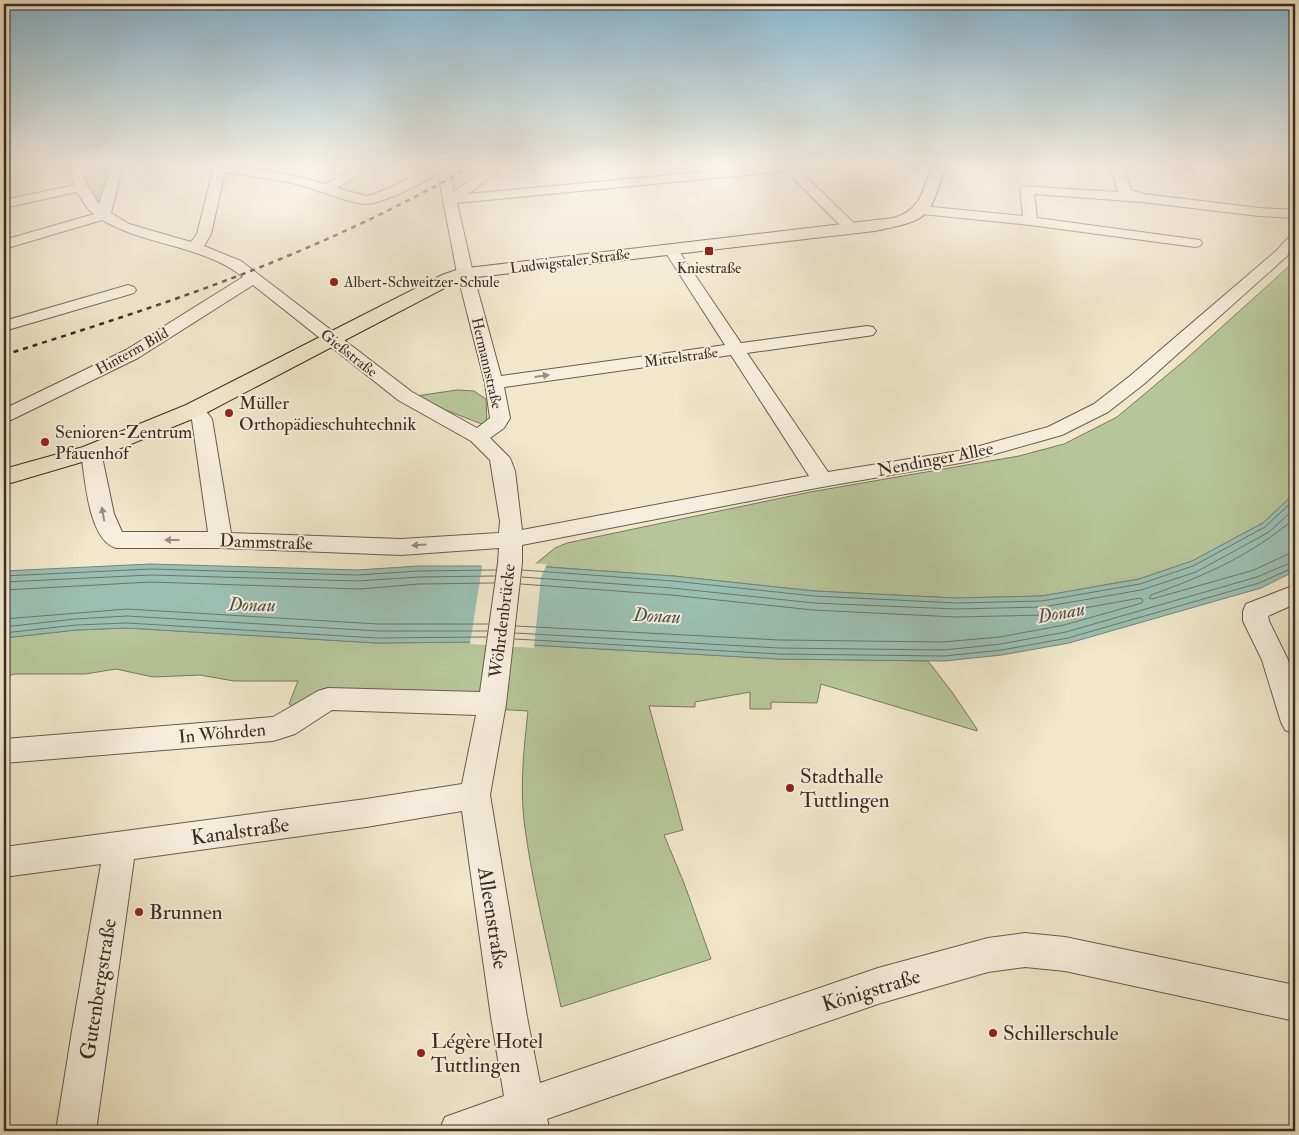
<svg xmlns="http://www.w3.org/2000/svg" width="1299" height="1135" font-family="'IM FELL Double Pica',serif">
<style>
.green{fill:#b7c69a;stroke:#787a60}
.water{fill:#9bc0b3;stroke:#74857a}
.pier{fill:#f1e7cb}
.lines{fill:none;stroke-linecap:round;stroke-linejoin:round}
.shore{stroke:#6a766c;stroke-width:1}
.minor-casing{stroke:#675c4e;stroke-width:2}
.major-casing{stroke:#392d25;stroke-width:2}
.minor{fill:#f6efdd;fill-rule:evenodd}
.major{fill:#f1e7cb;fill-rule:evenodd}
.rail{stroke:#392d25;stroke-width:2.5;stroke-dasharray:5 5;stroke-linecap:butt}
.oneway{fill:#988e81}
.poi-dot{fill:#8f2418;stroke:#f6efdd;stroke-width:2}
.labels{text-anchor:middle;stroke-width:4;stroke-linejoin:round;paint-order:stroke}
.far-street-label{font-size:15px;fill:#392d25;stroke:#f6efdd}
.far-poi-label{font-size:15px;fill:#392d25;stroke:#f6efdd}
.poi-label{font-size:18px;fill:#392d25;stroke:#f6efdd;text-anchor:start}
.street-label{font-size:18px;fill:#392d25;stroke:#f6efdd}
.water-label{font-size:19px;font-style:italic;fill:#525248;stroke:#f6efdd}
.near-poi-label{font-size:21px;fill:#392d25;stroke:#f6efdd;text-anchor:start}
.near-street-label{font-size:21px;fill:#392d25;stroke:#f6efdd}
</style>
<rect width="100%" height="100%" fill="#f1e7cb"/>
<filter id="stains"><feTurbulence type="fractalNoise" baseFrequency=".004" numOctaves="4"/><feColorMatrix values="0 0 0 0 .2 0 0 0 0 .09 0 0 0 0 .02 0 0 0 .5 -.17"/></filter>
<radialGradient id="worn" r=".72"><stop offset=".6" stop-color="#630" stop-opacity="0"/><stop offset="1" stop-color="#630" stop-opacity=".3"/></radialGradient>
<!-- green -->
<path class="green" d="M 78,165 L 108,165 C 106,167 100,194 96,202 L 86,186 Z
M 1295,261 L 1295,493 L 1263,523 L 1192,561 L 1139,579 L 1042,596 L 956,598 L 814,591 L 673,576 L 533,566 L 555,548 L 567,543 L 810,492 L 1019,456 L 1064,444 L 1117,417 L 1185,360 Z
M 457,390 L 474,391 L 486,399 L 487,426 L 435,406 L 416,396 Z
M 127,628 L 377,643 L 477,642 L 779,659 L 928,661 L 952,692 L 977,729 L 977,731 L 821,684 L 817,703 L 771,702 L 771,709 L 750,709 L 750,692 L 695,702 L 695,707 L 649,706 L 683,830 L 664,835 L 684,883 L 711,959 L 561,1007 C 548,945 532,883 524,821 C 520,784 524,747 528,711 L 460,707 L 327,706 L 312,717 L 289,704 L 298,681 L 234,681 L 200,675 L 153,677 L 116,669 L 85,674 L 15,674 L 4,677 L 4,638 L 76,630 Z"/>
<!-- water -->
<path class="water" d="M 1295,493 L 1295,571 L 1261,588 L 1069,643 L 1002,655 L 944,661 L 779,659 L 477,642 L 377,643 L 127,628 L 76,630 L 4,638 L 4,571 L 151,564 L 358,570 L 418,566 L 533,566 L 673,576 L 814,591 L 956,598 L 1042,596 L 1139,579 L 1192,561 L 1263,523 Z"/>
<!-- pier -->
<path class="pier" d="M 480,562 L 547,564 L 541,577 L 534,648 L 470,644 L 482,567 Z"/>
<g class="lines">
<!-- shore -->
<path class="shore" d="M 1295,518 C 1252,555 1204,576 1151,595 L 1149,598 L 1152,599 L 1254,570 L 1286,555 L 1295,553
M 522,570 L 673,581 L 814,596 L 956,603 L 1042,601 L 1140,584 L 1193,566 L 1265,527 L 1295,499
M 4,576 L 151,569 L 358,575 L 418,571 L 496,570
M 522,577 L 672,588 L 814,603 L 956,609 L 1043,607 L 1141,590 L 1196,572 L 1269,532 L 1295,508
M 4,582 L 151,575 L 358,581 L 419,577 L 495,576
M 4,590 L 151,582 L 359,589 L 419,584 L 494,583
M 4,619 L 127,609 L 378,624 L 488,624
M 516,626 L 779,640 L 943,642 L 1000,637 L 1064,625 L 1142,603 L 1143,600 L 1140,598 L 1045,615 L 956,617 L 813,610 L 671,595 L 521,584
M 4,627 L 75,619 L 127,616 L 378,631 L 487,631
M 4,633 L 76,625 L 127,623 L 377,638 L 486,637
M 515,633 L 779,648 L 944,650 L 1001,644 L 1066,632 L 1257,577 L 1295,561
M 515,639 L 779,654 L 944,656 L 1002,650 L 1068,638 L 1259,583 L 1295,567"/>
<defs>
<path id="minor" d="M 66,165 L 78,165 L 88,187 L 99,204 L 111,165 L 123,165 L 111,213 L 129,224 L 191,242 L 197,234 L 213,170 L 202,168 L 200,165 C 241,165 285,172 325,184 L 359,165 L 373,165 L 371,168 L 337,188 L 366,196 L 372,195 L 398,184 L 430,165 L 444,165 C 437,179 383,203 367,204 C 352,204 320,191 304,186 C 278,179 251,177 225,172 L 211,234 L 204,246 L 241,261 L 412,392 L 477,428 L 490,418 L 485,383 L 457,273 L 438,174 C 445,165 451,165 462,165 L 451,175 L 454,191 L 492,165 L 506,165 L 504,168 L 468,194 L 778,165 L 816,165 L 814,168 L 799,170 L 857,226 L 859,229 L 857,232 L 847,232 L 786,171 L 457,203 L 473,273 L 501,376 L 725,345 L 664,250 L 666,247 L 676,247 L 741,343 L 867,326 L 873,327 L 876,331 L 873,335 L 867,336 L 747,353 L 828,472 L 965,450 L 1048,427 L 1094,404 L 1130,376 L 1276,251 L 1290,236 L 1295,235 L 1295,247 L 1286,257 L 1144,384 L 1108,412 L 1062,435 L 966,462 L 822,487 L 522,545 L 522,563 L 506,704 L 490,795 L 527,1017 L 540,1083 L 878,968 L 988,938 L 1025,933 L 1065,937 L 1295,985 L 1295,1021 L 1065,971 L 1025,967 L 988,972 L 878,1004 L 547,1119 L 550,1131 L 439,1131 L 445,1117 L 504,1096 L 491,1017 L 462,811 L 366,827 L 134,859 L 96,1131 L 56,1131 L 72,1031 L 101,864 L 4,877 L 4,847 L 366,799 L 462,784 L 476,715 L 332,710 L 295,734 L 273,741 L 4,763 L 4,739 L 273,717 L 318,691 L 328,688 L 480,692 L 498,563 L 499,548 L 401,555 L 221,548 L 116,548 C 88,540 85,477 81,452 L 84,448 L 91,446 L 98,448 L 101,452 L 114,514 L 122,532 L 208,532 L 192,420 L 184,410 L 187,406 C 200,403 205,409 212,419 L 231,533 L 401,539 L 499,533 L 500,521 L 490,460 L 471,441 L 398,400 L 253,285 L 138,358 L 11,420 L 4,422 L 4,409 L 126,350 L 243,277 C 203,245 146,246 102,220 L 4,249 L 4,240 L 94,214 L 88,209 L 77,192 L 4,208 L 4,200 L 74,185 ZM 731,355 L 809,476 L 522,530 L 515,471 L 510,458 L 490,438 L 504,428 L 510,418 L 504,387 Z
M 1111,165 L 1123,165 L 1131,190 L 1144,194 L 1259,208 L 1295,210 L 1295,218 L 1259,216 L 1142,202 L 1034,194 L 1037,218 L 1200,240 L 1202,243 L 1200,246 L 1195,247 L 1030,225 L 922,214 L 915,210 L 922,206 L 1023,216 L 1020,189 L 1022,186 L 1118,192 Z
M 128,285 L 134,287 L 136,290 L 134,293 L 4,331 L 4,321 Z
M 1295,585 L 1295,604 L 1268,616 L 1269,621 L 1288,660 L 1295,681 L 1295,734 L 1285,730 L 1281,722 L 1262,660 L 1243,621 L 1243,611 L 1246,604 Z"/>
<path id="major" d="M 932,165 L 946,165 C 928,219 932,219 875,231 L 468,278 L 454,283 L 202,415 L 99,457 L 4,485 L 4,469 L 83,447 L 186,405 L 442,275 L 459,269 L 893,218 C 922,210 923,189 932,165 Z"/>
</defs>
<!-- minor casing -->
<use href="#minor" class="minor-casing"/>
<!-- major casing -->
<use href="#major" class="major-casing"/>
<!-- minor -->
<use href="#minor" class="minor"/>
<!-- major -->
<use href="#major" class="major"/>
<!-- rail -->
<path class="rail" d="M 4,355 C 105,323 207,291 304,249 C 363,224 419,196 474,165"/>
</g>
<!-- one-way arrows -->
<defs><path id="oneway-solid" d="M-6-.8H1V-3.2L6.5 0L1 3.2V.8H-6Z" transform="scale(1.25)"/></defs>
<g class="oneway">
<use href="#oneway-solid" transform="translate(542 376) rotate(-8)"/>
<use href="#oneway-solid" transform="translate(103 514) rotate(-100)"/>
<use href="#oneway-solid" transform="translate(172 540) rotate(-180)"/>
<use href="#oneway-solid" transform="translate(419 545) rotate(177)"/>
</g>
<!-- sky -->
<linearGradient id="sky" x2="0" y2="1"><stop stop-color="#89b9d3"/><stop offset="0.51" stop-color="#f9f4e8"/><stop offset="1" stop-color="#f9f4e8" stop-opacity="0"/></linearGradient>
<rect width="1299" height="323" fill="url(#sky)"/>
<!-- markers -->
<g class="poi-dot">
<rect x="704" y="246" width="10" height="10" rx="2.5"/>
<circle cx="334" cy="282" r="5"/>
<circle cx="229" cy="413" r="5"/>
<circle cx="45" cy="442" r="5"/>
<circle cx="790" cy="788" r="5"/>
<circle cx="139" cy="912" r="5"/>
<circle cx="993" cy="1033" r="5"/>
<circle cx="421" cy="1053" r="5"/>
</g>
<g class="labels">
<!-- far-street labels -->
<g class="far-street-label">
<text transform="translate(570 261) rotate(-7)" y="5">Ludwigstaler Straße</text>
<text transform="translate(132 351) rotate(-29)" y="5">Hinterm Bild</text>
<text transform="translate(349 353) rotate(38)" y="5">Gießstraße</text>
<text transform="translate(681 357) rotate(-8)" y="5">Mittelstraße</text>
<text transform="translate(487 363) rotate(77)" y="5">Hermannstraße</text>
</g>
<!-- far-poi labels -->
<g class="far-poi-label">
<text x="709" y="273">Kniestraße</text>
<text x="344" y="287" text-anchor="start">Albert-Schweitzer-Schule</text>
</g>
<!-- poi labels -->
<g class="poi-label">
<text x="239" y="409">Müller<tspan x="239" dy="21">Orthopädieschuhtechnik</tspan></text>
<text x="55" y="438">Senioren-Zentrum<tspan x="55" dy="21">Pfauenhof</tspan></text>
</g>
<!-- street labels -->
<g class="street-label">
<text transform="translate(935 459) rotate(-11)" y="6">Nendinger Allee</text>
<text transform="translate(266 542) rotate(2)" y="6">Dammstraße</text>
<text transform="translate(502 621) rotate(-83)" y="6">Wöhrdenbrücke</text>
<text transform="translate(222 733) rotate(-5)" y="6">In Wöhrden</text>
</g>
<!-- water labels -->
<g class="water-label">
<text transform="translate(252 604) rotate(1)" y="7">Donau</text>
<text transform="translate(1061 612) rotate(-10)" y="7">Donau</text>
<text transform="translate(657 615) rotate(3)" y="7">Donau</text>
</g>
<!-- near-poi labels -->
<g class="near-poi-label">
<text x="800" y="783">Stadthalle<tspan x="800" dy="24">Tuttlingen</tspan></text>
<text x="149" y="919">Brunnen</text>
<text x="1003" y="1040">Schillerschule</text>
<text x="431" y="1048">Légère Hotel<tspan x="431" dy="24">Tuttlingen</tspan></text>
</g>
<!-- near-street labels -->
<g class="near-street-label">
<text transform="translate(240 831) rotate(-8)" y="7">Kanalstraße</text>
<text transform="translate(493 918) rotate(81)" y="7">Alleenstraße</text>
<text transform="translate(98 989) rotate(-81)" y="7">Gutenbergstraße</text>
<text transform="translate(871 990) rotate(-17)" y="7">Königstraße</text>
</g>
</g>
<!-- margin -->
<rect width="1299" height="1135" fill="none" stroke="#f1e7cb" stroke-width="20"/>
<rect x="5" y="5" width="1289" height="1125" fill="none" stroke="#392d25" stroke-width="2.5"/>
<rect x="10" y="10" width="1279" height="1115" fill="none" stroke="#392d25"/>
<rect width="100%" height="100%" filter="url(#stains)"/>
<rect width="100%" height="100%" fill="url(#worn)"/>
</svg>
